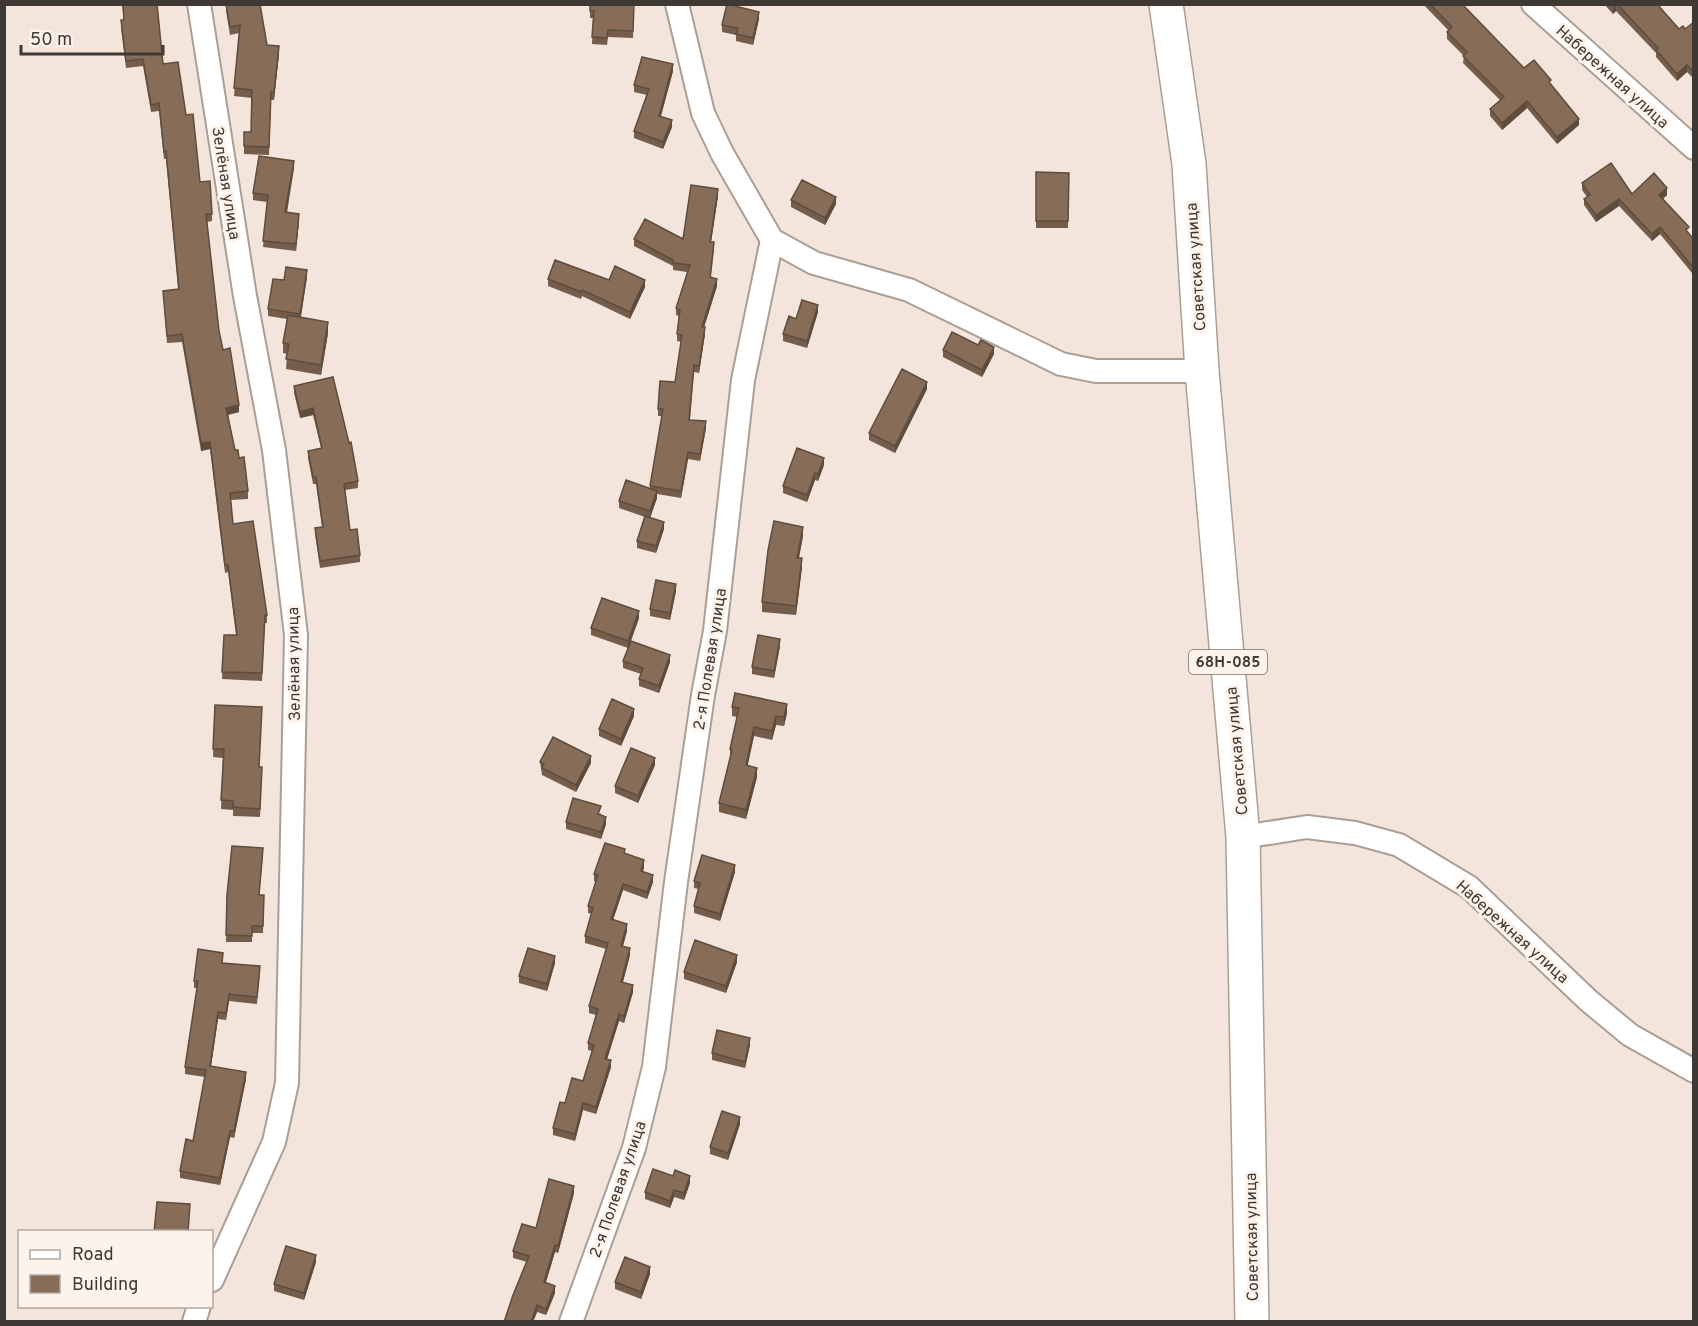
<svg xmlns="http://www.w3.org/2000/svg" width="1698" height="1326" font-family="Overpass,sans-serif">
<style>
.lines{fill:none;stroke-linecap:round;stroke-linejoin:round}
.street-casing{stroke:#ab9f95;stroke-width:26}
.primary-casing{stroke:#ab9f95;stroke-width:36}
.street{stroke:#fff;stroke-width:22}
.primary{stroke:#fff;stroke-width:33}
.wall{fill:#745d4b}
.shaded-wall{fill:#5e4c3d}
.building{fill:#876c57;stroke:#5e4c3d;stroke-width:1.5}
.labels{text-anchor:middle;stroke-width:6;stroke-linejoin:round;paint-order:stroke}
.shield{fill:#fef3eb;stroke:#78716c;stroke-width:1.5}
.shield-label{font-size:15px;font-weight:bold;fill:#3e3935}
.street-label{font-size:16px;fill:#3e3935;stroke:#fef3eb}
</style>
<rect width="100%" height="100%" fill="#f3e5db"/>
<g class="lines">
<defs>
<path id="street" d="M 199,4 L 245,296 L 274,450 L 296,635 L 287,1083 L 274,1142 L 212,1280
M 1533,4 L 1694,148
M 772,240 L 814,263 L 909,290 L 1061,364 L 1096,371 L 1202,371
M 1243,837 L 1307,827 L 1355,833 L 1399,845 L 1469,887 L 1589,1001 L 1630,1035 L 1694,1071
M 194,1322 L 199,1306
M 571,1322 L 634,1148 L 654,1067 L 676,882 L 703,695 L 715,631 L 743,380 L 772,240 L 722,153 L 703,113 L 677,4"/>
<path id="primary" d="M 1166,4 L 1189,164 L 1202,371 L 1243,837 L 1252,1322"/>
</defs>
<!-- street casing -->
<use href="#street" class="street-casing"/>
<!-- primary casing -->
<use href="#primary" class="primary-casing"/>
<!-- street -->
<use href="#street" class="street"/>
<!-- primary -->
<use href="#primary" class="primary"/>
</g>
<!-- wall -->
<path class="wall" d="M 122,4 L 157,4 L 163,64 L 186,115 L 200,182 L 212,214 L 212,221 L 207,222 L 219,331 L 223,350 L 239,412 L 228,415 L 235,450 L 239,458 L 248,491 L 248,499 L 231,500 L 233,524 L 267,615 L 267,623 L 265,623 L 262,681 L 222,679 L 224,635 L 236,635 L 228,572 L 225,573 L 210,449 L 201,451 L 182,342 L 167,343 L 163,291 L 178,289 L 166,159 L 164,159 L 159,111 L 151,112 L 143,66 L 126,68 L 121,28 L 121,20 L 124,20 Z
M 226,4 L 267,45 L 279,54 L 274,100 L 271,100 L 269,155 L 244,154 L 244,132 L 251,132 L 252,98 L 234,96 L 239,33 L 230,35 L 226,11 Z
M 590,4 L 634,4 L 633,38 L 608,37 L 607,45 L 592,44 L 593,18 L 590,18 Z
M 1423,4 L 1462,4 L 1524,68 L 1551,85 L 1579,125 L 1557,144 L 1527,108 L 1502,130 L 1490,116 L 1490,109 L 1500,100 L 1463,63 L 1464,56 L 1447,39 L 1447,32 L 1448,30 Z
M 1604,4 L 1657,4 L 1679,29 L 1685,29 L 1694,22 L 1694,79 L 1687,72 L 1677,81 L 1656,57 L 1656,53 L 1616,11 L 1613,14 Z
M 759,19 L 753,45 L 736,41 L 736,35 L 722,32 L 722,25 Z
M 673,71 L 661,116 L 672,127 L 663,149 L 634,138 L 634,131 L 647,95 L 634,92 L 634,85 Z
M 294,168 L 287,213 L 299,221 L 296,251 L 263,247 L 267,202 L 253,200 L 253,193 Z
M 1036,172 L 1069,173 L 1068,228 L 1036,228 Z
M 1582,183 L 1632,194 L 1667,195 L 1663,199 L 1694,240 L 1694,271 L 1692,273 L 1660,234 L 1652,241 L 1619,206 L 1596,222 L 1584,205 L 1584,199 L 1587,197 L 1582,190 Z
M 718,196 L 711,242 L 714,249 L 711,277 L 717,286 L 704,327 L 705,334 L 699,373 L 694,372 L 690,420 L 706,428 L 700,461 L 688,459 L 681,498 L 657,494 L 657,498 L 650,518 L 664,529 L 656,553 L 637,548 L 637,541 L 645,517 L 619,508 L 619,501 L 650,488 L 662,416 L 658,416 L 658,409 L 675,382 L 681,342 L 677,341 L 677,334 L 679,316 L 676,315 L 676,308 L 687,272 L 673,270 L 673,266 L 634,246 L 634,239 L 683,239 Z
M 791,200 L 836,204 L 825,225 L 791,207 Z
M 307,277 L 301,317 L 328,333 L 321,375 L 286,369 L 287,354 L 283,353 L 283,343 L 287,319 L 268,316 L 268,309 L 284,280 Z
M 548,279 L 609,280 L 645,287 L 630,319 L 582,296 L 581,299 L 548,286 Z
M 818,312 L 807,348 L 783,341 L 783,334 L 796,319 Z
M 943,350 L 994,354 L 982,377 L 943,357 Z
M 333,377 L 358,481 L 358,488 L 345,490 L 350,530 L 360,555 L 360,562 L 320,568 L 315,534 L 315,528 L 322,527 L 316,484 L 313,484 L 308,458 L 308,451 L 321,448 L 313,415 L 300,418 L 294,393 L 294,386 Z
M 927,389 L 895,453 L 869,440 L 869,433 Z
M 824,465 L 818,481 L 815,480 L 807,502 L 783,493 L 783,486 Z
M 803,536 L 799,558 L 802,567 L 796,615 L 762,612 L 762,602 Z
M 676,591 L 670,620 L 650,616 L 650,609 Z
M 639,618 L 631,641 L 670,662 L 659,693 L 639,686 L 639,679 L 641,674 L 623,668 L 623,661 L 628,648 L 591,635 L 591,628 Z
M 780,646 L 774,678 L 752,674 L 752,667 Z
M 215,705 L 260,767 L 262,767 L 260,817 L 233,816 L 233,810 L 221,809 L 223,758 L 213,757 Z
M 732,707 L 787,713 L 784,726 L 776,725 L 772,740 L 754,736 L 747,766 L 757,777 L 746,819 L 719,812 L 719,803 L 730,757 L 730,749 L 737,717 L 732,716 Z
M 634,716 L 621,746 L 599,736 L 599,729 Z
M 540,762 L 591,763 L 576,792 L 542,775 Z
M 655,765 L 638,803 L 615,793 L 615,786 Z
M 601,813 L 600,815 L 606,824 L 601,839 L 566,829 L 566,822 Z
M 625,854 L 644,867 L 643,872 L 653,882 L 647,899 L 623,890 L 613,920 L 627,931 L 623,946 L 630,955 L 623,982 L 633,992 L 624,1023 L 619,1021 L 607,1059 L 611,1067 L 596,1114 L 583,1110 L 575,1141 L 553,1135 L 553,1128 L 565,1103 L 583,1081 L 592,1051 L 588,1050 L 588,1043 L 596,1015 L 589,1013 L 589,1006 L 606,949 L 585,943 L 585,936 L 592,914 L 588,913 L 588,906 L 596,882 L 594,881 L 594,874 Z
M 263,855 L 259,895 L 264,895 L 263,933 L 252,933 L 252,942 L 226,942 L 227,895 Z
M 735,872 L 720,921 L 694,913 L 694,906 L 699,889 L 694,888 L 694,881 Z
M 737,962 L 726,993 L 684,979 L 684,972 Z
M 223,963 L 260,973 L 257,1004 L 229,1001 L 226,1020 L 218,1019 L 211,1066 L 246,1079 L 234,1138 L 230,1137 L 220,1185 L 180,1178 L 180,1171 L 193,1141 L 205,1077 L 185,1074 L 185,1067 L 197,988 L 194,988 L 194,981 Z
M 555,963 L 547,991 L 519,983 L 519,976 Z
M 750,1045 L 745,1068 L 712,1060 L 712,1053 Z
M 740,1124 L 728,1160 L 710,1154 L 710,1147 Z
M 673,1176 L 690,1183 L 684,1200 L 674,1197 L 670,1208 L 645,1199 L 645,1192 Z
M 574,1193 L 558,1253 L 555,1252 L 546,1282 L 555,1293 L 546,1315 L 537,1312 L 533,1322 L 504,1322 L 527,1262 L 513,1258 L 513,1251 L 536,1228 Z
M 316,1262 L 304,1300 L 274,1291 L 274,1284 Z
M 650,1274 L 641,1299 L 615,1289 L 615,1282 Z"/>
<!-- shaded-wall -->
<path class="shaded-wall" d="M 1615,4 L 1616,4 L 1616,11 L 1613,14 L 1613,7 Z
M 759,12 L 759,19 L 753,45 L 753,38 Z
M 279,46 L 279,54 L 274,100 L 274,92 Z
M 673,64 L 673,71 L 659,123 L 659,116 Z
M 1687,65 L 1687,72 L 1677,81 L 1677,74 Z
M 1527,101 L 1527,108 L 1502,130 L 1502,123 Z
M 1579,119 L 1579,125 L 1557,144 L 1557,137 Z
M 672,120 L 672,127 L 663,149 L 663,142 Z
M 294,161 L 294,168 L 285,219 L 285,212 Z
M 1667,188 L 1667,195 L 1659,202 L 1659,195 Z
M 718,189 L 718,196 L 710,249 L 710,242 Z
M 836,197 L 836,204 L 825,225 L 825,218 Z
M 1619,199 L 1619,206 L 1596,222 L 1596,215 Z
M 299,214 L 299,221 L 296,251 L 296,244 Z
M 1660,227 L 1660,234 L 1652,241 L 1652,234 Z
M 1694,264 L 1694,271 L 1692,273 L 1692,266 Z
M 307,270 L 307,277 L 300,321 L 300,314 Z
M 717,279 L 717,286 L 702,334 L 702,327 Z
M 645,280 L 645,287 L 630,319 L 630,312 Z
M 818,305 L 818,312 L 807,348 L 807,341 Z
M 328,322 L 328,333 L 321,375 L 321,365 Z
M 705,327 L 705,334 L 699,373 L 699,366 Z
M 994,347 L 994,354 L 982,377 L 982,370 Z
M 927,382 L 927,389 L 895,453 L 895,446 Z
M 239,405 L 239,412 L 226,415 L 226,408 Z
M 313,408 L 313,415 L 300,418 L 300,412 Z
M 706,421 L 706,428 L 700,461 L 700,454 Z
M 210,442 L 210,449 L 201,451 L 201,443 Z
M 688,452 L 688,459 L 681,498 L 681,491 Z
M 824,458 L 824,465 L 818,481 L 818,474 Z
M 815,473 L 815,480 L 807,502 L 807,495 Z
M 657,491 L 657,498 L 650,518 L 650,511 Z
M 664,522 L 664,529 L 656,553 L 656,546 Z
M 803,527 L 803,536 L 797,567 L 797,558 Z
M 802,558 L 802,567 L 796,615 L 796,606 Z
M 676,584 L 676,591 L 670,620 L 670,613 Z
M 639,611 L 639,618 L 628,648 L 628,641 Z
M 780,639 L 780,646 L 774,678 L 774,671 Z
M 670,655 L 670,662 L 659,693 L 659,686 Z
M 787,704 L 787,713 L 784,726 L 784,717 Z
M 634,709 L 634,716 L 621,746 L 621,739 Z
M 776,716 L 776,725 L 772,740 L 772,731 Z
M 754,727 L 754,736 L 746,774 L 746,765 Z
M 591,756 L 591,763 L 576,792 L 576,785 Z
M 655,758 L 655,765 L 638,803 L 638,796 Z
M 757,768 L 757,777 L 746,819 L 746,810 Z
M 606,817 L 606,824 L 601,839 L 601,832 Z
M 644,860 L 644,867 L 641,878 L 641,871 Z
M 735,865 L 735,872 L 720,921 L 720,914 Z
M 653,875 L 653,882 L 647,899 L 647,892 Z
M 623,884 L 623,890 L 611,926 L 611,919 Z
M 627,924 L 627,931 L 621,953 L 621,946 Z
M 630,948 L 630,955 L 621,989 L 621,982 Z
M 737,955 L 737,962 L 726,993 L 726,986 Z
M 555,956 L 555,963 L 547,991 L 547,984 Z
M 633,985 L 633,992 L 624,1023 L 624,1016 Z
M 229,994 L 229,1001 L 226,1020 L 226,1013 Z
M 218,1012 L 218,1019 L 210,1073 L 210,1066 Z
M 619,1014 L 619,1021 L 605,1066 L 605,1059 Z
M 750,1038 L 750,1045 L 745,1068 L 745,1062 Z
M 611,1060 L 611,1067 L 596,1114 L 596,1107 Z
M 246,1072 L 246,1079 L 234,1138 L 234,1131 Z
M 583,1103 L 583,1110 L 575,1141 L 575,1134 Z
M 740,1117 L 740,1124 L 728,1160 L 728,1153 Z
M 230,1131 L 230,1137 L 220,1185 L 220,1178 Z
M 690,1176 L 690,1183 L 684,1200 L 684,1193 Z
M 574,1186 L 574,1193 L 558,1253 L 558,1246 Z
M 674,1190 L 674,1197 L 670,1208 L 670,1201 Z
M 555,1245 L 555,1252 L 544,1288 L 544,1282 Z
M 316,1255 L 316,1262 L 304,1300 L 304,1293 Z
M 650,1267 L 650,1274 L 641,1299 L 641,1292 Z
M 555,1286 L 555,1293 L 546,1315 L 546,1309 Z
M 537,1305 L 537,1312 L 533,1322 L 531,1322 Z"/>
<!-- building -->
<path class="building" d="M 123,4 L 157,4 L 163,64 L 178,62 L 186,115 L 193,114 L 200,182 L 210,181 L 212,214 L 206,214 L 219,331 L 223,350 L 230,348 L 239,405 L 226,408 L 235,450 L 238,450 L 239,458 L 244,457 L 248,491 L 230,493 L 233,524 L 253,521 L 267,615 L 265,615 L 262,673 L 222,672 L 224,635 L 237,635 L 228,565 L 225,565 L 210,442 L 201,443 L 182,334 L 167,336 L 163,291 L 179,289 L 166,151 L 164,152 L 159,103 L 151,105 L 143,59 L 126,61 L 121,20 L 124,20 Z
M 226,4 L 260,4 L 267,45 L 279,46 L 274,92 L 271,92 L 269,147 L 244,146 L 244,132 L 251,132 L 252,90 L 234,88 L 240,25 L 230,27 Z
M 590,4 L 634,4 L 633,31 L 608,30 L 607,38 L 592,37 L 594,11 L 590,11 Z
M 727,4 L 759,12 L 753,38 L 736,34 L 738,28 L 722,25 Z
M 1430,4 L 1462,4 L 1524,68 L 1534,60 L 1551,80 L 1549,82 L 1579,119 L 1557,137 L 1527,101 L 1502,123 L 1490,109 L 1504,97 L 1463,56 L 1467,52 L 1447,32 L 1452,27 Z
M 1617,4 L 1657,4 L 1679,29 L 1683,26 L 1685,29 L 1694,22 L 1694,72 L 1687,65 L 1677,74 L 1656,50 L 1658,48 Z
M 642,57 L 673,64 L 659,116 L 672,120 L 663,142 L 634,131 L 649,89 L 634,85 Z
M 259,156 L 294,161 L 285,212 L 299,214 L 296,244 L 263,241 L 268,195 L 253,193 Z
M 1611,163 L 1632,194 L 1654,173 L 1667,188 L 1659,195 L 1689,227 L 1686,230 L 1694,240 L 1694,264 L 1692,266 L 1660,227 L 1652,234 L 1619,199 L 1596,215 L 1584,199 L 1590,195 L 1582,183 Z
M 1036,172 L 1069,173 L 1068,221 L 1036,221 Z
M 802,180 L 836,197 L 825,218 L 791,200 Z
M 691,185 L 718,189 L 710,242 L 714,242 L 710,277 L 717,279 L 702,327 L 705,327 L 699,366 L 694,365 L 689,420 L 706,421 L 700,454 L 688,452 L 681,491 L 650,486 L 663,409 L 658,409 L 660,381 L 675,382 L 682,335 L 677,334 L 680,310 L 676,308 L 690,265 L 673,263 L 673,260 L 634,239 L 645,219 L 683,239 Z
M 555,260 L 609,280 L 615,266 L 645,280 L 630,312 L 582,290 L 581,292 L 548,279 Z
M 286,267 L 307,270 L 300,314 L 268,309 L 273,279 L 284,280 Z
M 802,300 L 818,305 L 807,341 L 783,334 L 789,316 L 796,319 Z
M 288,315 L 328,322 L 321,365 L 286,359 L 289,344 L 283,343 Z
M 952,332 L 978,345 L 981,340 L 994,347 L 982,370 L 943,350 Z
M 902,369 L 927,382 L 895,446 L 869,433 Z
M 333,377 L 349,443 L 351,442 L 358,481 L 344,484 L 350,530 L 357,529 L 360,555 L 320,561 L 315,528 L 323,527 L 316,477 L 313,477 L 308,451 L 322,448 L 313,408 L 300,412 L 294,386 Z
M 797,448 L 824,458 L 818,474 L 815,473 L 807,495 L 783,486 Z
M 626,480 L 657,491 L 650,511 L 619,501 Z
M 645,516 L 664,522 L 656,546 L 637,541 Z
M 774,521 L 803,527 L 797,558 L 802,558 L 796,606 L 762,602 L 768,550 Z
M 656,580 L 676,584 L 670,613 L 650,609 Z
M 602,598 L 639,611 L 628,641 L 591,628 Z
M 758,635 L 780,639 L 774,671 L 752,667 Z
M 631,641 L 670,655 L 659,686 L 639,679 L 643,668 L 623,661 Z
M 735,693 L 787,704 L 784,717 L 776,716 L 772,731 L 754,727 L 746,765 L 757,768 L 746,810 L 719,803 L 732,750 L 730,749 L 739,708 L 732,707 Z
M 612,699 L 634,709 L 621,739 L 599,729 Z
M 215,705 L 262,707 L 259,767 L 262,767 L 260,809 L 233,807 L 233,801 L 221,800 L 224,749 L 213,749 Z
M 553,737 L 591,756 L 576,785 L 542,768 L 544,764 L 540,762 Z
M 631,748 L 655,758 L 638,796 L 615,786 Z
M 573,798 L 601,806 L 598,814 L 606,817 L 601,832 L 566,822 Z
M 605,843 L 625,849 L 624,853 L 644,860 L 641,871 L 653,875 L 647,892 L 623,884 L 611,919 L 627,924 L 621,946 L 630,948 L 621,982 L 633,985 L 624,1016 L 619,1014 L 605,1059 L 611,1060 L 596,1107 L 583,1103 L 575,1134 L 553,1128 L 560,1102 L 565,1103 L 572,1078 L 583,1081 L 594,1045 L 588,1043 L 598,1009 L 589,1006 L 608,943 L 585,936 L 593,908 L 588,906 L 598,875 L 594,874 Z
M 232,846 L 263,848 L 259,895 L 264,895 L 263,926 L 252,926 L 252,936 L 226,935 L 227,895 Z
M 702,855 L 735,865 L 720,914 L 694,906 L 700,883 L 694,881 Z
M 695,940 L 737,955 L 726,986 L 684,972 Z
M 528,948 L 555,956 L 547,984 L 519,976 Z
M 198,949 L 223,953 L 222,963 L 260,966 L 257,997 L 229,994 L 226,1013 L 218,1012 L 210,1066 L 246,1072 L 234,1131 L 230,1131 L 220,1178 L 180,1171 L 186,1139 L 193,1141 L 206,1070 L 185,1067 L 198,981 L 194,981 Z
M 717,1030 L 750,1038 L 745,1062 L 712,1053 Z
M 722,1111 L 740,1117 L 728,1153 L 710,1147 Z
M 653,1169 L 673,1176 L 675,1170 L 690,1176 L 684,1193 L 674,1190 L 670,1201 L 645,1192 Z
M 549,1179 L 574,1186 L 558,1246 L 555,1245 L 544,1282 L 555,1286 L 546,1309 L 537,1305 L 531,1322 L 504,1322 L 513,1295 L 529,1256 L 513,1251 L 522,1224 L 536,1228 Z
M 157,1202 L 190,1204 L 188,1232 L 154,1232 Z
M 286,1246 L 316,1255 L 304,1293 L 274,1284 Z
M 625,1257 L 650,1267 L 641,1292 L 615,1282 Z"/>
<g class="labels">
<!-- shield labels -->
<rect class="shield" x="1189" y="650" width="78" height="24" rx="4.5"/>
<g class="shield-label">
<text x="1228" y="667">68Н-085</text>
</g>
<!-- street labels -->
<g class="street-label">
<text transform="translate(1613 76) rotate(42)" y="6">Набережная улица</text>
<text transform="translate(227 183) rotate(81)" y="6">Зелёная улица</text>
<text transform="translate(1195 267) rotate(-94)" y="6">Советская улица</text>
<text transform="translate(709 659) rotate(-81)" y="6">2-я Полевая улица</text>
<text transform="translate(293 664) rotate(-91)" y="6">Зелёная улица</text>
<text transform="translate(1236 751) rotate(-95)" y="6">Советская улица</text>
<text transform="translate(1513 931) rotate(42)" y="6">Набережная улица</text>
<text transform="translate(617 1189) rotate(-71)" y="6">2-я Полевая улица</text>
<text transform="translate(1251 1237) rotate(-91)" y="6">Советская улица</text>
</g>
</g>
<!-- border -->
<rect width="1698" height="1326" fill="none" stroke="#3e3935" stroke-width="12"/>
<!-- legend -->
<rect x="18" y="1230" width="195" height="78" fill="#fef3eb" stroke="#b1a9a2" stroke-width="1.5"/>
<rect x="30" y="1250" width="30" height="9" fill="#ffffff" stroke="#b1a9a2" stroke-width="1.5"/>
<text x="72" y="1260" font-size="18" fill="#3e3935">Road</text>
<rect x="30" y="1275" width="30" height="18" fill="#876c57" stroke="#b1a9a2" stroke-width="1.5"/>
<text x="72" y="1290" font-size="18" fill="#3e3935">Building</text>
<!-- scale -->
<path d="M21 45v9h142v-9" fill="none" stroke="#3e3935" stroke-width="3"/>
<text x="30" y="45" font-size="18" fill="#3e3935" stroke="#fef3eb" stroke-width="4.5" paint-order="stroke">50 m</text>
</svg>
